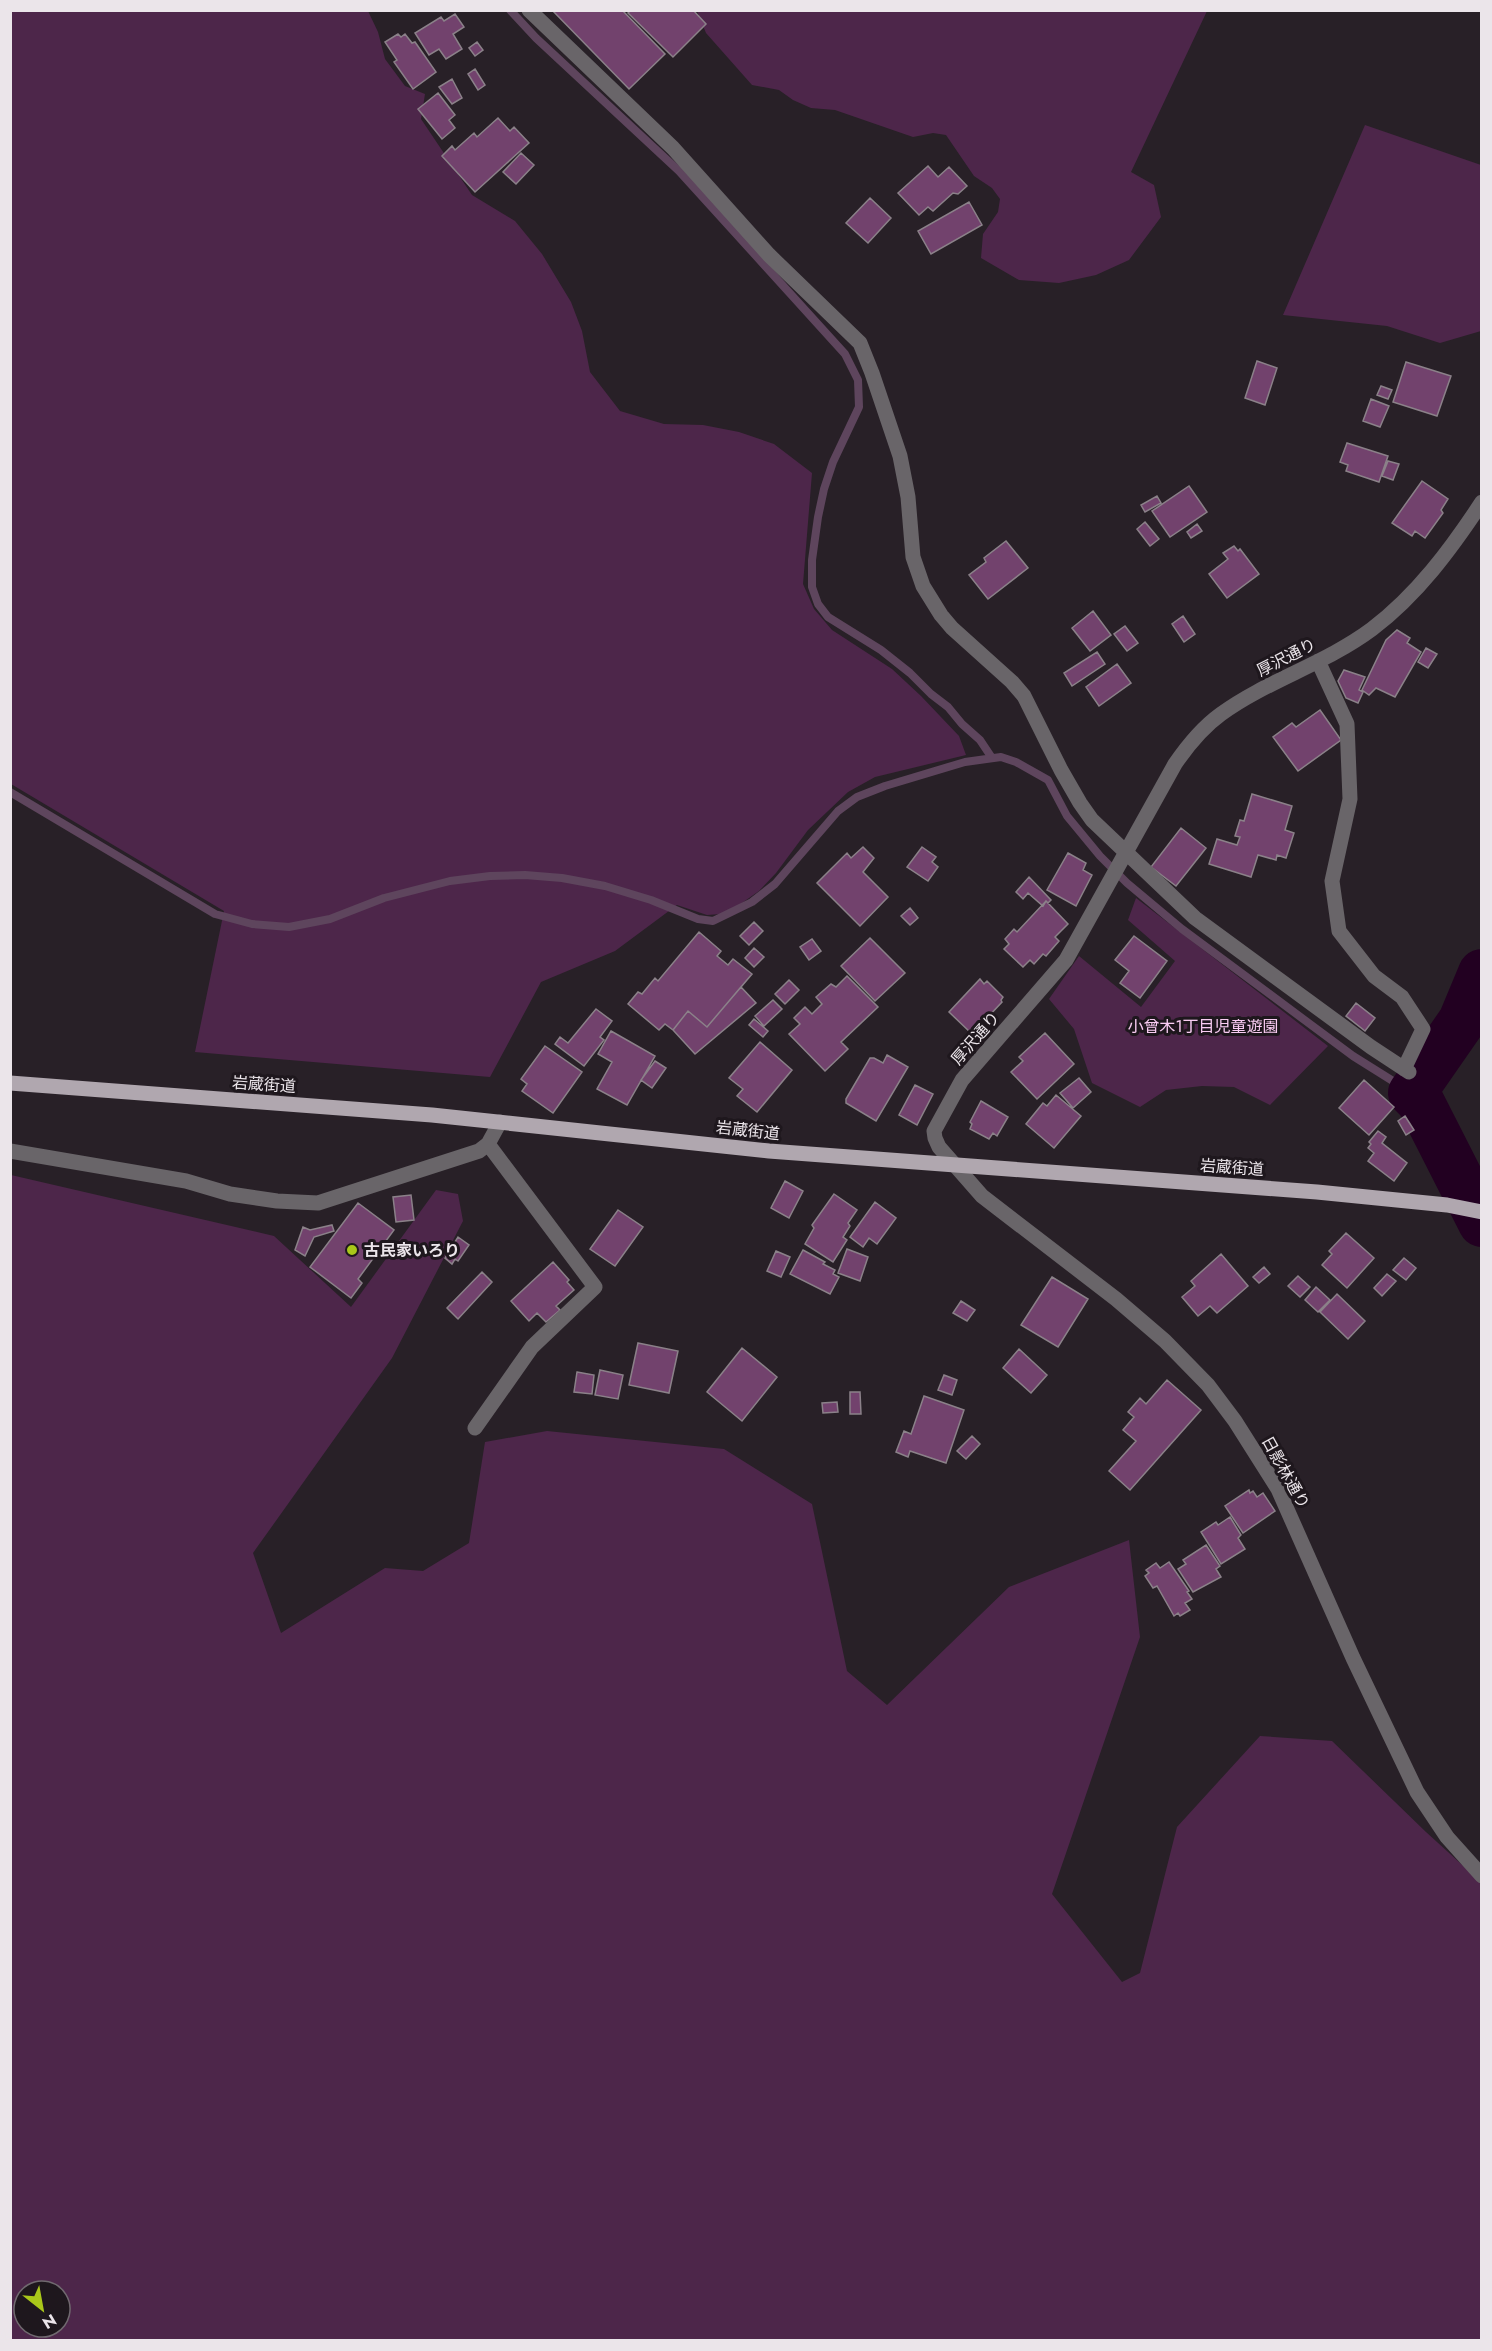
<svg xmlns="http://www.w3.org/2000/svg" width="1492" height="2351" font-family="Jost,'Noto Sans JP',sans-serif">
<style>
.green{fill:#4d264a;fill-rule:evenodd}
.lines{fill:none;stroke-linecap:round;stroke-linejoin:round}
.stream{stroke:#5e455d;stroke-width:8}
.river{stroke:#220021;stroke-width:48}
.building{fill:#72426d;stroke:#8b8189;stroke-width:1.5}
.minor{stroke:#696569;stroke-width:15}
.primary{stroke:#b0a7af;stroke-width:15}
.poi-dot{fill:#a9c71a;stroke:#1e171d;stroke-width:2}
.labels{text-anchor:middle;stroke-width:6;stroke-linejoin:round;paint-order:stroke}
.street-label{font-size:16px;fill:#ebe5ea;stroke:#1e171d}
.park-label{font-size:16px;fill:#f9ccf3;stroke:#1e171d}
.poi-label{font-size:16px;font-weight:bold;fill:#ebe5ea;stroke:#1e171d;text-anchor:start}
</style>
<rect width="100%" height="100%" fill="#282027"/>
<!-- green -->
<path class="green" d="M 10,11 L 368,11 L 378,32 L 385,59 L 405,86 L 425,94 L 421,119 L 472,195 L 515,221 L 542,254 L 571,302 L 582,331 L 590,372 L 620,411 L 664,424 L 703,425 L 739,432 L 774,444 L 812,473 L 803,584 L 814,609 L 832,630 L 892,669 L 921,696 L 959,736 L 966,755 L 875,777 L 848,792 L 808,830 L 776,873 L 759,891 L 739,905 L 721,914 L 707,915 L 677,905 L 615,951 L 541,982 L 490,1077 L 195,1052 L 224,911 L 11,784 Z
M 697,11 L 1207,11 L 1131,172 L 1154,185 L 1161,217 L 1129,260 L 1096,275 L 1059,283 L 1019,280 L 981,258 L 983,234 L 998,212 L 1000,199 L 992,188 L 974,176 L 946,135 L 933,133 L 913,137 L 835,110 L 811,108 L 793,100 L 779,90 L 752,85 L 706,33 Z
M 1365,125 L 1481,165 L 1481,331 L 1440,343 L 1387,326 L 1283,315 Z
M 1136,898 L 1328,1046 L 1270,1105 L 1234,1087 L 1202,1086 L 1166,1090 L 1140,1107 L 1092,1083 L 1074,1029 L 1049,999 L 1079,956 L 1141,1007 L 1175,961 L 1128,920 Z
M 11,1175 L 274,1236 L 351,1307 L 436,1190 L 458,1194 L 463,1221 L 392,1358 L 253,1553 L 281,1633 L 385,1568 L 423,1571 L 469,1543 L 485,1442 L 547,1431 L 724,1449 L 812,1504 L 847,1671 L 887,1705 L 1009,1587 L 1129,1540 L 1140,1637 L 1052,1894 L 1122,1982 L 1140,1973 L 1177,1827 L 1260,1736 L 1332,1741 L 1426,1832 L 1481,1882 L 1481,2340 L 11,2340 ZM 24,2291 L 60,2291 L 60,2327 L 24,2327 Z"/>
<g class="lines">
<!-- stream -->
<path class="stream" d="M 510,10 L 536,38 L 679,171 L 845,354 L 858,380 L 859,407 L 833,462 L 824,489 L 818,517 L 812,560 L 812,587 L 818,604 L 828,617 L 881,650 L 910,673 L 931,694 L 948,707 L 962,724 L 980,740 L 992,758
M 10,792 L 215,914 L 252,924 L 289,927 L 330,919 L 384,898 L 450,881 L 490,876 L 525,875 L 562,878 L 605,886 L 651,900 L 698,919 L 713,921 L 752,902 L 775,884 L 838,811 L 857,797 L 885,786 L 965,762 L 1001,757 L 1016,762 L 1048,780 L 1067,816 L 1100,856 L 1127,883 L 1182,929 L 1353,1056 L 1412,1093"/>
<!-- river -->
<path class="river" d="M 1482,973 L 1462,1021 L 1412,1093 L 1420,1101 L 1482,1223"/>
</g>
<!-- building -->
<path class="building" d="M 552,10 L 622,10 L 665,54 L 629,89 Z
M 631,10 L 693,10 L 706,24 L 673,57 L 628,13 Z
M 455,14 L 464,27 L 453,34 L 462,49 L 446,59 L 439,49 L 429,55 L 415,33 L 441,17 L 444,21 Z
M 398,34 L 401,37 L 405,34 L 412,43 L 415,42 L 436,72 L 413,89 L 394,62 L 397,60 L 385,42 Z
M 477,42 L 483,50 L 475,56 L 469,48 Z
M 475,69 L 485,85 L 478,90 L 468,74 Z
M 452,79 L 462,98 L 452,104 L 439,87 Z
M 438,93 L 455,115 L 449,120 L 455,128 L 442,139 L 418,109 Z
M 498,118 L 510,131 L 514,127 L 529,143 L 475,192 L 442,156 L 452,146 L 455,150 L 474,133 L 477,137 Z
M 521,153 L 534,165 L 516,184 L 503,172 Z
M 928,166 L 938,177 L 949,167 L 967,186 L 958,194 L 953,193 L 933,211 L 928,207 L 919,215 L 898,193 Z
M 870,198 L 891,218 L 868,243 L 846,223 Z
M 969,202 L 982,225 L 931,254 L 918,231 Z
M 1257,361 L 1277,368 L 1265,405 L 1245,398 Z
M 1406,362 L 1451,376 L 1437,416 L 1393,402 Z
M 1381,386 L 1392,390 L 1388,399 L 1377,395 Z
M 1371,399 L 1389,406 L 1380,427 L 1363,421 Z
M 1347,443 L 1388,456 L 1379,482 L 1346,471 L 1348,465 L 1340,462 Z
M 1388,461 L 1399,464 L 1393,480 L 1382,476 Z
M 1422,481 L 1448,499 L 1441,510 L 1443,513 L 1425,538 L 1415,531 L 1412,536 L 1392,523 Z
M 1189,486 L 1207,512 L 1170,537 L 1152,511 Z
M 1157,496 L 1161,503 L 1145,512 L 1141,505 Z
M 1145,522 L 1159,539 L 1150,546 L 1137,529 Z
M 1197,524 L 1202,531 L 1191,538 L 1187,532 Z
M 1006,541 L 1028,568 L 988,599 L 969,575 L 986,562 L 984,558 Z
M 1234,546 L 1238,551 L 1240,549 L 1259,574 L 1227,598 L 1209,574 L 1228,559 L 1223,553 Z
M 1093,611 L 1111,635 L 1090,651 L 1072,628 Z
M 1183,616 L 1195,634 L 1184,642 L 1172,624 Z
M 1125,626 L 1138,643 L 1127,651 L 1114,634 Z
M 1397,630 L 1410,638 L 1407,643 L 1421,652 L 1395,697 L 1376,688 L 1369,695 L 1362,690 L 1386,640 Z
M 1426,648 L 1437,654 L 1428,668 L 1418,662 Z
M 1097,652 L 1105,664 L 1072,686 L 1064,673 Z
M 1117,664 L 1131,683 L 1099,706 L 1086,687 Z
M 1344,670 L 1365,677 L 1359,690 L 1363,692 L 1358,703 L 1346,698 L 1338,681 Z
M 1320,710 L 1341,740 L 1298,771 L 1273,737 L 1292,723 L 1296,727 Z
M 1252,794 L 1292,806 L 1285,830 L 1294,833 L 1286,858 L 1277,855 L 1276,860 L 1258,855 L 1251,877 L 1209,864 L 1217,839 L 1237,845 L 1240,837 L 1235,836 L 1240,820 L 1244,821 Z
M 1181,828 L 1206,848 L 1176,886 L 1151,867 Z
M 863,847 L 874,858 L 863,872 L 888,897 L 860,926 L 817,883 L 847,853 L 851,858 Z
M 922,847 L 936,857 L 932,862 L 938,867 L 928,881 L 907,867 Z
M 1068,853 L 1086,863 L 1083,870 L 1092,875 L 1076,906 L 1047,890 Z
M 1029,877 L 1051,900 L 1048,903 L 1046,901 L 1043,906 L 1028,893 L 1023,899 L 1016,892 Z
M 1046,901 L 1068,924 L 1055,937 L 1059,941 L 1046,956 L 1043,954 L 1034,964 L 1030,960 L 1023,967 L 1004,949 L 1009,944 L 1005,939 L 1014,929 L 1017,932 Z
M 910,908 L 918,918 L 910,925 L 901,916 Z
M 754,922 L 763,931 L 749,945 L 740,936 Z
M 699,932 L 721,951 L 717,956 L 728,965 L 733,959 L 752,974 L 707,1027 L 688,1011 L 673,1030 L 665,1024 L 659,1030 L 628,1004 L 638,992 L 642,994 L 655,978 L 658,981 Z
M 1134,936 L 1167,961 L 1140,998 L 1120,983 L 1129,971 L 1115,960 Z
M 870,938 L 905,973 L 875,1001 L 841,966 Z
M 812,939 L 821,951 L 809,960 L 800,947 Z
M 754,948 L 764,957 L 754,967 L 745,958 Z
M 847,976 L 878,1007 L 841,1042 L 848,1049 L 825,1071 L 789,1034 L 800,1024 L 794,1018 L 805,1007 L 812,1014 L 822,1004 L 816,997 L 831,984 L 836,987 Z
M 980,979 L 984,984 L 987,981 L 1003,997 L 1001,1000 L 1002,1002 L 972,1034 L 949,1012 Z
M 789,980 L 799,990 L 785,1004 L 775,994 Z
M 741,987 L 756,1003 L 695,1054 L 673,1030 L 688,1011 L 707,1027 Z
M 773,1000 L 782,1009 L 764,1026 L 755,1016 Z
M 1356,1003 L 1375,1018 L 1365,1031 L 1346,1016 Z
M 596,1009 L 612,1021 L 600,1037 L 604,1040 L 584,1066 L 555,1044 L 560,1037 L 568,1043 Z
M 754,1019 L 768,1031 L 763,1037 L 749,1025 Z
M 611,1031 L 655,1056 L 627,1105 L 597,1089 L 612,1062 L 598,1054 Z
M 1045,1033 L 1074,1064 L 1037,1099 L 1011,1072 L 1023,1061 L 1019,1057 Z
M 760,1042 L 792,1070 L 757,1112 L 737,1096 L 743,1089 L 729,1078 Z
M 545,1046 L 582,1072 L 553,1113 L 522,1091 L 527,1084 L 521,1079 Z
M 887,1055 L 908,1067 L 876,1121 L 846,1103 L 846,1099 L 870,1058 L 874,1058 L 883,1063 Z
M 655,1061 L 666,1068 L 652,1088 L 641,1080 Z
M 1079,1078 L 1091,1092 L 1073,1108 L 1060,1093 Z
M 1364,1080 L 1394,1107 L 1369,1135 L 1339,1108 Z
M 915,1085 L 933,1094 L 917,1125 L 899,1115 Z
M 1056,1095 L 1081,1116 L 1054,1148 L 1026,1124 L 1043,1103 L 1047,1106 Z
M 981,1101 L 1008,1117 L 997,1136 L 993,1133 L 989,1139 L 970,1129 L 972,1124 L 970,1122 Z
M 1405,1116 L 1414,1130 L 1406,1135 L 1398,1121 Z
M 1378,1131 L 1386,1137 L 1382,1143 L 1407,1163 L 1394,1181 L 1368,1161 L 1374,1153 L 1368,1148 L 1371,1144 L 1369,1142 Z
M 785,1181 L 803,1191 L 789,1218 L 771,1208 Z
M 834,1194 L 857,1210 L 848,1223 L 850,1226 L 843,1237 L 847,1240 L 833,1262 L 805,1244 L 814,1228 L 812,1225 Z
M 411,1195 L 414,1220 L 396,1222 L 393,1197 Z
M 875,1202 L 896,1218 L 877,1244 L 869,1238 L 863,1247 L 850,1237 Z
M 358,1203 L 394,1230 L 358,1279 L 362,1283 L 351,1298 L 310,1267 Z
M 618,1210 L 643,1227 L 615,1266 L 590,1249 Z
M 332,1225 L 334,1231 L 314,1237 L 305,1256 L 295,1250 L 303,1227 L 310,1230 Z
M 1346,1233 L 1374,1258 L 1347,1288 L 1322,1265 L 1332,1254 L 1329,1251 Z
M 458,1237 L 469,1245 L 458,1261 L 455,1259 L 452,1264 L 445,1258 Z
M 847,1249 L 868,1257 L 860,1281 L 838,1273 Z
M 803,1250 L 825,1262 L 823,1264 L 835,1270 L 833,1274 L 839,1277 L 830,1294 L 790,1274 Z
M 776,1251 L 790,1257 L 781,1277 L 767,1271 Z
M 1221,1254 L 1248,1286 L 1217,1313 L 1210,1306 L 1198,1316 L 1182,1297 L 1195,1286 L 1191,1281 Z
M 1404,1258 L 1416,1268 L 1406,1280 L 1393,1270 Z
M 553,1262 L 569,1280 L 567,1282 L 574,1290 L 556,1306 L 560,1310 L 546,1322 L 537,1313 L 529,1321 L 511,1301 Z
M 1264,1267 L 1270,1274 L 1259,1283 L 1253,1277 Z
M 482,1272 L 492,1282 L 458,1319 L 447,1308 Z
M 1387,1274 L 1396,1281 L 1382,1296 L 1374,1288 Z
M 1298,1276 L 1310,1287 L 1300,1297 L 1288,1286 Z
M 1052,1277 L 1088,1299 L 1058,1347 L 1021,1325 Z
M 1316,1287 L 1330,1300 L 1318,1312 L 1305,1300 Z
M 1337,1294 L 1365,1321 L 1348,1339 L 1320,1312 Z
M 961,1301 L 975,1310 L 967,1321 L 953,1313 Z
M 638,1343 L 678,1351 L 669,1393 L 629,1385 Z
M 742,1348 L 777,1377 L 742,1421 L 707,1392 Z
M 1019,1349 L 1047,1375 L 1031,1393 L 1003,1368 Z
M 600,1370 L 623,1375 L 618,1399 L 595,1395 Z
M 577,1372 L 594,1375 L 592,1394 L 574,1392 Z
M 944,1375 L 957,1380 L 952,1395 L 938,1390 Z
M 1167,1380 L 1201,1410 L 1130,1490 L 1109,1471 L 1136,1441 L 1123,1430 L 1134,1417 L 1128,1412 L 1140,1398 L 1146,1404 Z
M 850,1392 L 860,1392 L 861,1414 L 850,1414 Z
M 924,1396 L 964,1410 L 946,1463 L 910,1451 L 908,1457 L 896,1452 L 904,1431 L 911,1434 Z
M 837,1402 L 838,1412 L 823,1413 L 822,1403 Z
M 972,1436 L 980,1444 L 966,1459 L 957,1451 Z
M 1249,1490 L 1250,1493 L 1253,1491 L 1257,1497 L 1263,1493 L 1275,1511 L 1243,1533 L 1225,1506 Z
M 1230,1517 L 1241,1535 L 1238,1538 L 1245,1549 L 1221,1564 L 1201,1532 L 1216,1522 L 1218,1525 Z
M 1206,1545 L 1220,1566 L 1216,1569 L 1221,1577 L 1193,1592 L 1178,1569 L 1186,1564 L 1183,1560 Z
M 1169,1562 L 1189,1591 L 1187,1592 L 1192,1599 L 1185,1603 L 1190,1610 L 1180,1616 L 1178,1613 L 1174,1616 L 1157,1586 L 1153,1588 L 1145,1576 L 1149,1573 L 1146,1570 L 1156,1563 L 1160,1568 Z"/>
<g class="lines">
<!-- minor -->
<path class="minor" d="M 529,10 L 673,148 L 769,255 L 860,343 L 872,373 L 900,456 L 908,497 L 913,557 L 923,586 L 941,615 L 952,628 L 1012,682 L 1024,696 L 1061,770 L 1080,803 L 1092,820 L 1195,918 L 1371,1047 L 1409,1072
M 1482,502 C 1451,549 1417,595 1372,629 C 1325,664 1268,680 1221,714 C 1203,727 1188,745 1175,764 L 1066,960 L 962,1080 L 934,1131 L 935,1138 L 939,1147 L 982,1196 L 1116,1299 L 1165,1341 L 1208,1385 L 1235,1421 L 1278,1489 L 1353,1658 L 1417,1792 L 1447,1837 L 1482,1876
M 1318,661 L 1347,724 L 1350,799 L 1332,881 L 1339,931 L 1374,976 L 1402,997 L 1423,1029 L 1404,1069
M 10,1151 L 186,1181 L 230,1194 L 277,1201 L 318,1203 L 479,1151 L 488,1144 L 500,1122
M 475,1428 L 532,1347 L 595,1287 L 488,1144"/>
<!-- primary -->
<path class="primary" d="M 10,1083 L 432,1115 L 769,1151 L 1317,1192 L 1447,1205 L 1482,1212"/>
</g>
<!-- markers -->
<circle class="poi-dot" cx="352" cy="1250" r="6"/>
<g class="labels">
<!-- street labels -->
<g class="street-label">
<text transform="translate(1286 657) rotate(-27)" y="6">厚沢通り</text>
<text transform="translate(975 1038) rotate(-49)" y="6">厚沢通り</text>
<text transform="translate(264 1084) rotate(4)" y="6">岩蔵街道</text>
<text transform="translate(748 1130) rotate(6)" y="6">岩蔵街道</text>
<text transform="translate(1232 1167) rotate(4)" y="6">岩蔵街道</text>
<text transform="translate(1286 1472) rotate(61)" y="6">日影林通り</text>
</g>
<!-- park labels -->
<g class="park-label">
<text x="1203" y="1032">小曾木1丁目児童遊園</text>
</g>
<!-- poi labels -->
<g class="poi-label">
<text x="364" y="1256">古民家いろり</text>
</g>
</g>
<!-- border -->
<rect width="1492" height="2351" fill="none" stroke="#ebe5ea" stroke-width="24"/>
<!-- north arrow -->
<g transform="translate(42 2309) rotate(149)"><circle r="28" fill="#1e171d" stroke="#70696f" stroke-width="1.5"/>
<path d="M0-4.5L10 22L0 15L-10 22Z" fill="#a9c71a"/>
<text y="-9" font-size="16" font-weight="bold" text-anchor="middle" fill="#ebe5ea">N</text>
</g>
</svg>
